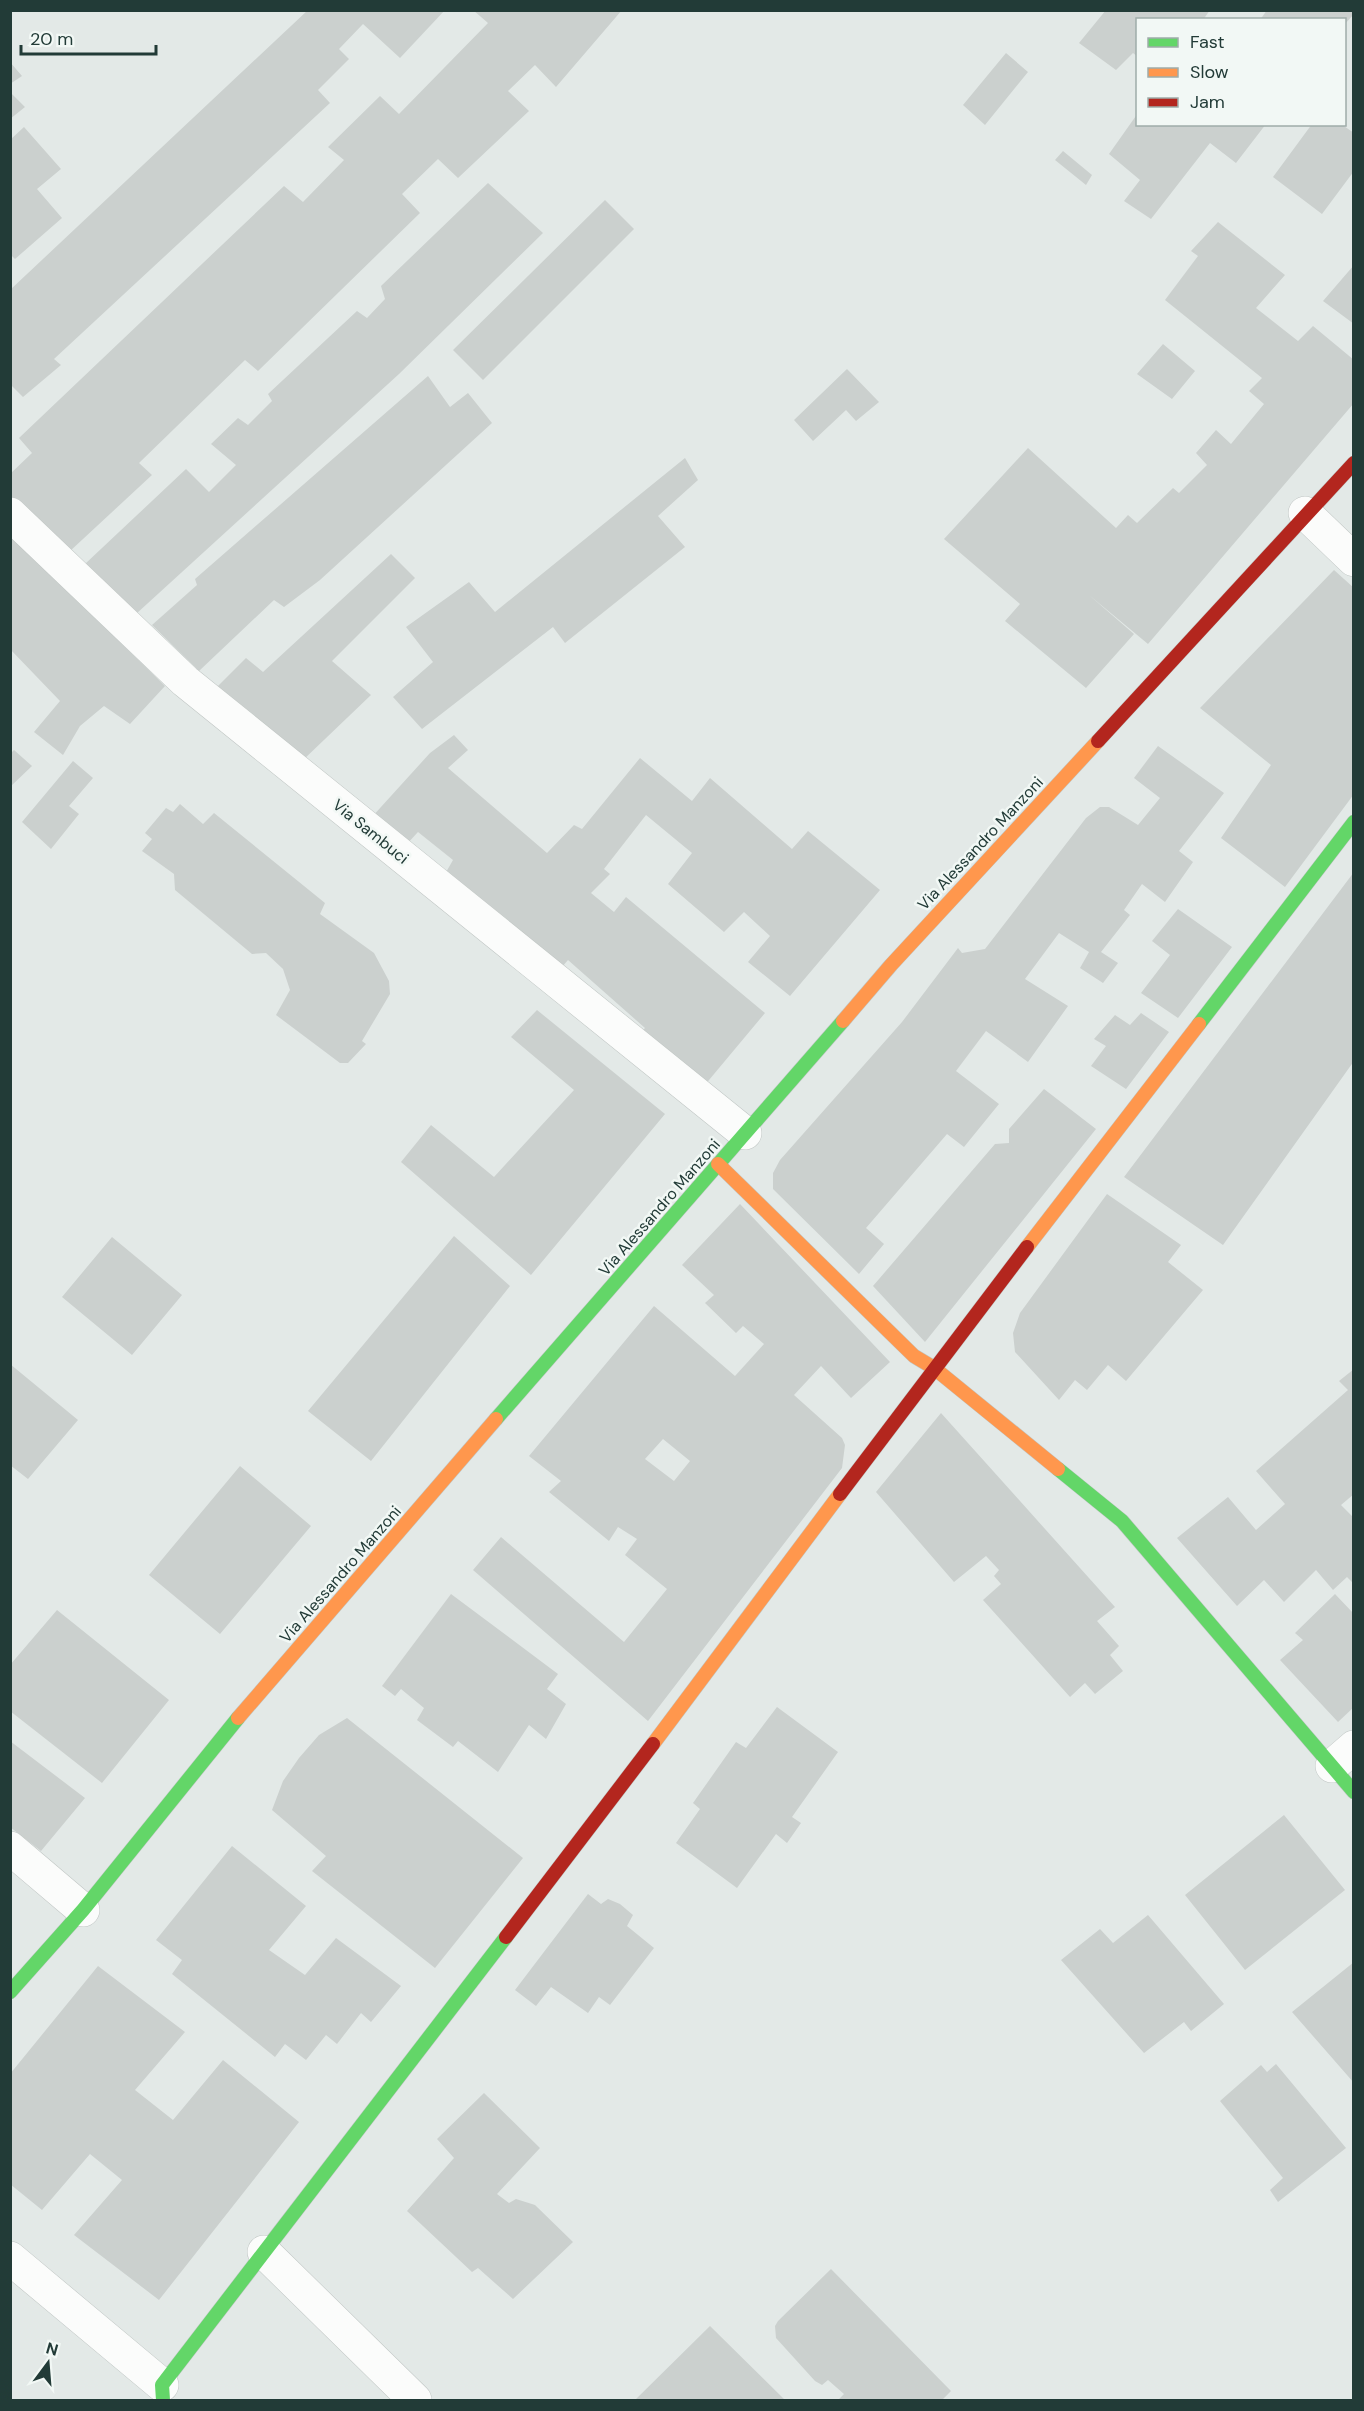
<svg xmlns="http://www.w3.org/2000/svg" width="1364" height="2411" font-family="'DM Sans',sans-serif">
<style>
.building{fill:#cbd0ce;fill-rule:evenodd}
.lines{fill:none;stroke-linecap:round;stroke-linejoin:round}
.street-casing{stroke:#c0c6c4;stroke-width:34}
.fast-casing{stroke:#bfc6c4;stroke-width:15}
.slow-casing{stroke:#bfc6c4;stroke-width:15}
.jam-casing{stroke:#bfc6c4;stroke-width:15}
.street{stroke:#fbfcfb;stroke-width:33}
.fast{stroke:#63d668;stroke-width:14}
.slow{stroke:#ff974d;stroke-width:14}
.jam{stroke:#b3261e;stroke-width:14}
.labels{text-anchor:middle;stroke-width:5;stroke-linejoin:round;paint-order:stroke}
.street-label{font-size:16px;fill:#223b37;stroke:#f2f8f5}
</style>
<rect width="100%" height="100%" fill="#e3e9e7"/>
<!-- building -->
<path class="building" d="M 308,10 L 445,10 L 400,58 L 363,24 L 339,49 L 349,59 L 318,90 L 330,103 L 54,359 L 61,365 L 23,397 L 10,384 L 10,290 Z
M 473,10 L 622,10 L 556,87 L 535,65 L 508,91 L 529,111 L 458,178 L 438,159 L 402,194 L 420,213 L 258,371 L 245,360 L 139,463 L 152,475 L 69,552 L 10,496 L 10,474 L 32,453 L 19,438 L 284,186 L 303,202 L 344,160 L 328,147 L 380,96 L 399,114 L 488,23 Z
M 1106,10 L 1210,10 L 1203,20 L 1138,20 L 1138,57 L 1133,53 L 1116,70 L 1079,43 Z
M 1267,10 L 1354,10 L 1354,14 L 1344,25 L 1344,20 L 1260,20 Z
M 1006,53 L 1028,72 L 985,125 L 963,105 Z
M 10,62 L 22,76 L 10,84 Z
M 10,92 L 25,107 L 10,119 Z
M 1138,113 L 1138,124 L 1266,124 L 1236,163 L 1210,143 L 1151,219 L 1124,201 L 1140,180 L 1109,154 Z
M 1312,124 L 1341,124 L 1354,133 L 1354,171 L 1322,214 L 1273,177 Z
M 24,127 L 61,169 L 37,189 L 62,218 L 15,259 L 10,254 L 10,140 Z
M 1063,151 L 1092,175 L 1086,185 L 1055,160 Z
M 488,183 L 543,233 L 399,374 L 136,614 L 85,564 L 186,469 L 209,492 L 236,465 L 211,444 L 238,418 L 248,425 L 272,401 L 268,394 L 357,311 L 367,318 L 385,299 L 381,286 Z
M 605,200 L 634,229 L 483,380 L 453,350 Z
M 1218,222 L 1285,275 L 1256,308 L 1298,341 L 1313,326 L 1354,360 L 1354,403 L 1148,644 L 1089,595 L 1134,634 L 1086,688 L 1005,621 L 1020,604 L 944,539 L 1028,448 L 1116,528 L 1128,515 L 1137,523 L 1173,488 L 1179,493 L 1207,465 L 1196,453 L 1216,430 L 1231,444 L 1264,404 L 1249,391 L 1262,378 L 1165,300 L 1198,256 L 1191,251 Z
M 1354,265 L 1354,324 L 1323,301 Z
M 1163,344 L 1195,371 L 1172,399 L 1137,374 Z
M 847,369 L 879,402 L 856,421 L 846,410 L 813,441 L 794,420 Z
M 428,376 L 450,407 L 468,393 L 492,423 L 320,580 L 284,607 L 274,600 L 199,671 L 152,625 L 197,585 L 195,579 Z
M 685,458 L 698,480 L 658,516 L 685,547 L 565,643 L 553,627 L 422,729 L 393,697 L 433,662 L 406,627 L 469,582 L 495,612 Z
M 10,534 L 165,686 L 130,724 L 104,706 L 80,726 L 63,755 L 34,732 L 60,701 L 10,649 Z
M 391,554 L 415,578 L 332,661 L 371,695 L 302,761 L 216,688 L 246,658 L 263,672 Z
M 1334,570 L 1354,588 L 1354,794 L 1285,887 L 1221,838 L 1271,765 L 1200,708 Z
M 454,735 L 468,750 L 448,768 L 547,853 L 574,825 L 582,829 L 640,758 L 692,801 L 710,778 L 792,849 L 808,831 L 880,890 L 790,996 L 748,962 L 770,936 L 744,912 L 724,932 L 668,884 L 692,853 L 646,815 L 604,869 L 610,874 L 591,893 L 614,912 L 626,897 L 765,1013 L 699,1092 L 634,1040 L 645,1028 L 568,960 L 555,975 L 441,881 L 453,860 L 418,832 L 406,845 L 371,818 L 430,753 Z
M 1158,746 L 1224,793 L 1179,851 L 1193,862 L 1165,902 L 1142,884 L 1124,910 L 1130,915 L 1101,952 L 1118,963 L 1103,983 L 1080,968 L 1089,952 L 1059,933 L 1025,979 L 1068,1006 L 1028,1062 L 986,1031 L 956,1071 L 999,1104 L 964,1147 L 947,1134 L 866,1228 L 884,1244 L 859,1274 L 773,1189 L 773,1173 L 780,1160 L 902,1022 L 958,948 L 962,953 L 985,949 L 1086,818 L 1100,807 L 1109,807 L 1138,825 L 1160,798 L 1134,778 Z
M 14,750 L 32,766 L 10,787 L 10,754 Z
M 73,761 L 93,778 L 69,806 L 79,814 L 51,849 L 22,822 Z
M 180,804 L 203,824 L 214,813 L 325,903 L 320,914 L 374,953 L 389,981 L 390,994 L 362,1041 L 366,1044 L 348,1063 L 340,1063 L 276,1015 L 290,990 L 283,969 L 266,953 L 252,954 L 175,890 L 174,874 L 142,851 L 152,839 L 145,833 L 166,808 L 173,812 Z
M 1354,872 L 1354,1061 L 1223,1245 L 1124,1177 Z
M 1178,909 L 1232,947 L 1178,1018 L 1141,993 L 1170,955 L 1152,941 Z
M 537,1010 L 665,1114 L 531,1275 L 401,1162 L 431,1125 L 494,1177 L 574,1090 L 511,1037 Z
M 1141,1013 L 1169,1032 L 1126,1089 L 1091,1066 L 1106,1046 L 1094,1039 L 1115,1015 L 1130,1025 Z
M 1044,1089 L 1096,1129 L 925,1342 L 873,1286 L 995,1144 L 1009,1143 L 1009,1129 Z
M 1107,1194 L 1181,1245 L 1168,1262 L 1203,1290 L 1126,1381 L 1108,1365 L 1087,1390 L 1075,1380 L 1059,1400 L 1015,1352 L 1013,1333 L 1020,1313 Z
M 740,1204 L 890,1362 L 851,1398 L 821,1366 L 794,1395 L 842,1438 L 845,1445 L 842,1468 L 648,1721 L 473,1570 L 501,1537 L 624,1642 L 667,1589 L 625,1555 L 637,1539 L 618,1527 L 609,1541 L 549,1492 L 561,1481 L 529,1456 L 654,1306 L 735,1376 L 764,1344 L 743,1326 L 736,1333 L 705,1303 L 714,1295 L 682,1265 ZM 663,1439 L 690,1461 L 674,1481 L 645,1459 Z
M 454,1236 L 510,1286 L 371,1461 L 308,1411 Z
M 112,1237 L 182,1295 L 132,1355 L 62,1297 Z
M 10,1364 L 78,1420 L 28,1479 L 10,1465 Z
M 1354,1369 L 1354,1494 L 1341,1505 L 1354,1518 L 1354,1584 L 1347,1577 L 1333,1590 L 1316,1570 L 1284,1602 L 1264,1580 L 1237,1606 L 1177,1538 L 1228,1497 L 1256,1530 L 1285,1504 L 1256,1471 L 1348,1390 L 1339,1381 Z
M 941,1413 L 1115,1607 L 1097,1621 L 1119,1646 L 1110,1655 L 1123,1671 L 1095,1694 L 1085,1683 L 1070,1697 L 983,1600 L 1001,1584 L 994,1576 L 999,1570 L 986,1556 L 954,1582 L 876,1492 Z
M 240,1466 L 311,1526 L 220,1634 L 149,1575 Z
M 451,1594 L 558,1674 L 547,1689 L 566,1704 L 546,1739 L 529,1725 L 498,1772 L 458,1741 L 453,1747 L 417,1720 L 424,1708 L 401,1689 L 395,1696 L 382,1686 Z
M 1335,1594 L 1354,1614 L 1354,1707 L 1338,1722 L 1280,1660 L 1303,1640 L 1295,1633 Z
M 57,1610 L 169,1700 L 102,1783 L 10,1711 L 10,1665 Z
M 777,1707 L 838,1752 L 792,1817 L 801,1823 L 787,1843 L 776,1834 L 737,1888 L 676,1843 L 700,1809 L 693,1803 L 736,1742 L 746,1748 Z
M 347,1718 L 523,1858 L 435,1968 L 312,1871 L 326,1856 L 272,1810 L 283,1781 L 299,1758 L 319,1735 Z
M 10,1741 L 85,1798 L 41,1851 L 10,1827 Z
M 1284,1815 L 1345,1890 L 1245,1970 L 1185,1895 Z
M 232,1846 L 306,1906 L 269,1950 L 305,1975 L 336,1938 L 401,1986 L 371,2022 L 361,2013 L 337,2044 L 326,2035 L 306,2060 L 285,2044 L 275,2057 L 172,1974 L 182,1960 L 156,1940 Z
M 588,1894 L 601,1904 L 608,1899 L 620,1904 L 633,1915 L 627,1926 L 654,1948 L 610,2005 L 599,1997 L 588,2013 L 551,1987 L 536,2006 L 515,1990 Z
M 1148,1915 L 1224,2004 L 1191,2031 L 1184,2022 L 1144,2053 L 1061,1960 L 1100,1929 L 1113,1943 Z
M 1354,1962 L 1354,2083 L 1292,2012 Z
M 98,1966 L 185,2032 L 135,2090 L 173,2120 L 223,2060 L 299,2122 L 159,2300 L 74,2235 L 122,2180 L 90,2154 L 42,2210 L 10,2184 L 10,2074 Z
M 1276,2064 L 1346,2148 L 1278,2202 L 1270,2190 L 1283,2178 L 1220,2101 L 1261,2065 L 1267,2072 Z
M 484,2093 L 540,2148 L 497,2194 L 509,2203 L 516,2199 L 535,2205 L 573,2242 L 513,2299 L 478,2268 L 472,2272 L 407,2211 L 454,2158 L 437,2139 Z
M 831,2269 L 951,2391 L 942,2400 L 838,2400 L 844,2394 L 828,2380 L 822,2385 L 815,2381 L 776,2338 L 775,2326 L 778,2321 Z
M 710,2326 L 785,2400 L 635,2400 Z"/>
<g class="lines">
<defs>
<path id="street" d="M 1305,513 L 1354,560
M 10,514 L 185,681 L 745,1133
M 1332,1766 L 1354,1747
M 10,1848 L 83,1910
M 264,2252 L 415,2400
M 10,2258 L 162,2385"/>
<path id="fast" d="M 1199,1024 L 1354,822
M 496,1419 L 843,1021
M 1058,1469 L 1122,1521 L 1354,1792
M 10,1992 L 83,1910 L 238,1718
M 163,2400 L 162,2385 L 506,1937"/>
<path id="slow" d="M 843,1021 L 891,965 L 1098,741
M 718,1164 L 914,1356 L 934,1368 L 1058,1469
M 1027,1247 L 1199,1024
M 238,1718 L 496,1419
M 653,1744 L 840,1494"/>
<path id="jam" d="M 1098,741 L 1354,463
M 840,1494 L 1027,1247
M 506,1937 L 653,1744"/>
</defs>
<!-- street casing -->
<use href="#street" class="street-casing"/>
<!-- fast casing -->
<use href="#fast" class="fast-casing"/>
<!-- slow casing -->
<use href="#slow" class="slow-casing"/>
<!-- jam casing -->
<use href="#jam" class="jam-casing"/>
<!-- street -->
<use href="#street" class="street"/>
<!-- fast -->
<use href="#fast" class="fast"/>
<!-- slow -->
<use href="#slow" class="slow"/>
<!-- jam -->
<use href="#jam" class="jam"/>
</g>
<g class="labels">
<!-- street labels -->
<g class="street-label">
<text transform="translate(371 831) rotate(39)" y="6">Via Sambuci</text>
<text transform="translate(980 843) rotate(-47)" y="6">Via Alessandro Manzoni</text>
<text transform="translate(659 1207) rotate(-49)" y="6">Via Alessandro Manzoni</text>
<text transform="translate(340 1574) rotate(-49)" y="6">Via Alessandro Manzoni</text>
</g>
</g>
<!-- border -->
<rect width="1364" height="2411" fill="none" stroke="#223b37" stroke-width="24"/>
<!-- legend -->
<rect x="1136" y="18" width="210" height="108" fill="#f2f8f5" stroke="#9faca9" stroke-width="1.5"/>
<rect x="1148" y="38" width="30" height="9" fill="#63d668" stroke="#9faca9" stroke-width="1.5"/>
<text x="1190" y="48" font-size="18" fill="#223b37">Fast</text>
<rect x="1148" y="68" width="30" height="9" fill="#ff974d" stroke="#9faca9" stroke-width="1.5"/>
<text x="1190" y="78" font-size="18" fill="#223b37">Slow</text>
<rect x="1148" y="98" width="30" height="9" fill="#b3261e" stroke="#9faca9" stroke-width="1.5"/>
<text x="1190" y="108" font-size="18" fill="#223b37">Jam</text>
<!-- north arrow -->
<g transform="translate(48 2363) rotate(16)" stroke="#f2f8f5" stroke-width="4.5" paint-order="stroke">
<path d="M0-4.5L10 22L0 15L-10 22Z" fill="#223b37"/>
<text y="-9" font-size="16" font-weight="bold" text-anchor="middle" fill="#223b37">N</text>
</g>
<!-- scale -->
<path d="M21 45v9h135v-9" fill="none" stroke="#223b37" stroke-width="3"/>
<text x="30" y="45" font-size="18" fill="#223b37" stroke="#f2f8f5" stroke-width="4.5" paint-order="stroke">20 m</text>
</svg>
